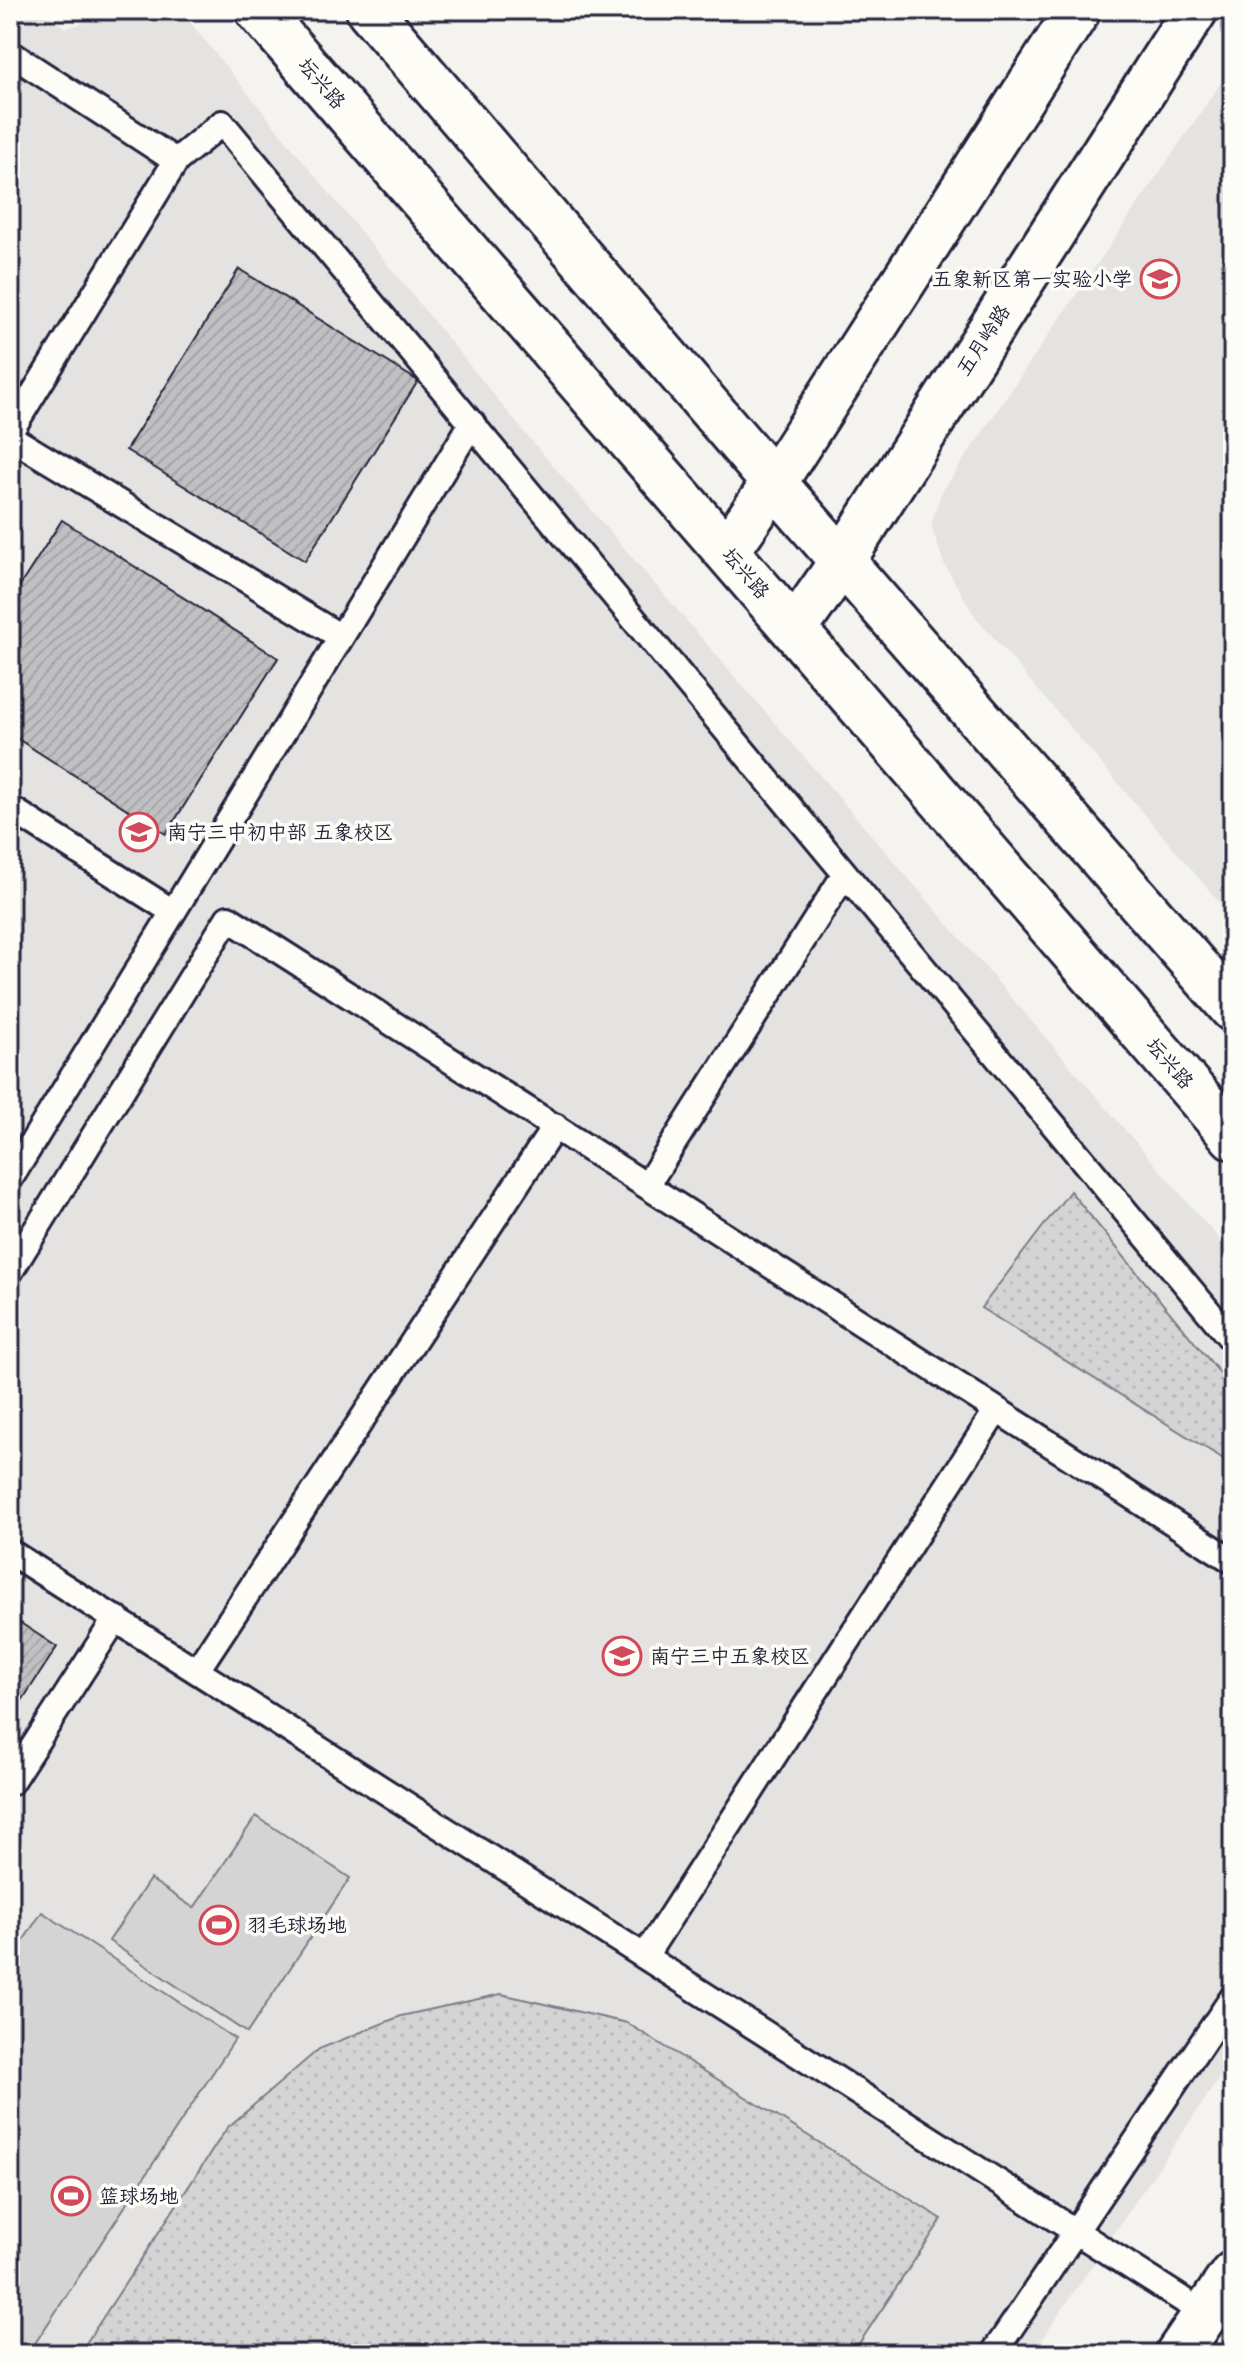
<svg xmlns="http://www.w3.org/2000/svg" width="1243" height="2364" font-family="'Playpen Sans','LXGW WenKai TC',sans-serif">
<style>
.built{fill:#e4e3e2}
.green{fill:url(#green-dots);stroke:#7c7b88;stroke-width:2}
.pitch{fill:#d5d4d5;stroke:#7c7b88;stroke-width:2}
.building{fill:url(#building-hatch);stroke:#22223b;stroke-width:2}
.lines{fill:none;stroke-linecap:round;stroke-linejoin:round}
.lane-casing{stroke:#22223b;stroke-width:30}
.secondary-casing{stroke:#22223b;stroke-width:50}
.lane{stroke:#fdfcf7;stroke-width:24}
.secondary{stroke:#fdfcf7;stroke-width:44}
.labels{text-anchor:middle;stroke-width:7;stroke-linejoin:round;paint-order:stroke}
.street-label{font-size:20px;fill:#22223b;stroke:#fdfcf7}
.poi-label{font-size:20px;fill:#22223b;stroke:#fdfcf7;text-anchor:start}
</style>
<defs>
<pattern id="green-dots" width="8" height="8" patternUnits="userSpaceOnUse" patternTransform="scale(2)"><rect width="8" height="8" fill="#d5d4d5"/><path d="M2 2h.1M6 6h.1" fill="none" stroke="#b7b6b8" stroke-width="1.8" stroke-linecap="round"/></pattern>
<pattern id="building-hatch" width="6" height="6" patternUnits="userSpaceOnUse" patternTransform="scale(2)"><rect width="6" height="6" fill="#c0bfc2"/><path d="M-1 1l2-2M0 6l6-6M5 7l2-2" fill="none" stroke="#a5a4a8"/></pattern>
</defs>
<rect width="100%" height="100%" fill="#f4f3ef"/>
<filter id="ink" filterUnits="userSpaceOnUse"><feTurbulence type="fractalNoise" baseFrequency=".0125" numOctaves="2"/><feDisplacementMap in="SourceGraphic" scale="16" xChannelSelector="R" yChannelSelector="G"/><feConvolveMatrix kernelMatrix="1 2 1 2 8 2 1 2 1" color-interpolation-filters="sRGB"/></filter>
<g filter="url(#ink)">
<!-- built -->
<path class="built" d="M 10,10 L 38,10 L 66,28 L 134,10 L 180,10 L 524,432 L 1233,1255 L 1233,2058 L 1032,2354 L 10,2354 Z
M 1233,65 L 1233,918 L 975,616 L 944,564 L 931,525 L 941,493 Z"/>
<!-- green -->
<path class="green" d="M 1070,1191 L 1233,1389 L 1233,1465 L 981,1308 Z
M 501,1994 L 627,2023 L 942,2219 L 852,2354 L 79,2354 L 227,2128 L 319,2049 L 401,2016 Z"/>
<!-- pitch -->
<path class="pitch" d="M 256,1816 L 350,1878 L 247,2033 L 109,1941 L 150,1879 L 194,1908 Z
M 42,1912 L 235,2039 L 28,2354 L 10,2354 L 10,1961 Z"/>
<!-- building -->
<path class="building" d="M 239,269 L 418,381 L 305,561 L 126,450 Z
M 62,520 L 278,658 L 166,834 L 10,734 L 10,601 Z
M 10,1616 L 57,1647 L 10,1719 Z"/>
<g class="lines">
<defs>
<path id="lane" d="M 10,53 L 176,161 L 222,123 L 1233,1341
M 10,432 L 176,161
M 10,437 L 341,637
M 10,808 L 173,912
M 10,1179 L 472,423
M 647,1185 L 845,874
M 10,1272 L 228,918 L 1233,1561
M 10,1552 L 1205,2314
M 197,1670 L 555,1126
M 10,1783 L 116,1618
M 645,1956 L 996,1411
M 993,2354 L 1233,1997"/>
<path id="secondary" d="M 258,10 L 1233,1137
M 369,10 L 774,483 L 1233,1009
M 727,551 L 774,483 L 1078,10
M 795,629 L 843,560 L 1195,10
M 1178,2354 L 1233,2274"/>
</defs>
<!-- lane casing -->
<use href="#lane" class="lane-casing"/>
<!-- secondary casing -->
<use href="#secondary" class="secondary-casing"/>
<!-- lane -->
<use href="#lane" class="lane"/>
<!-- secondary -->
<use href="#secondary" class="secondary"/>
</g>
</g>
<!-- icons -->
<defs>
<symbol id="school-ring" viewBox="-11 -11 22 22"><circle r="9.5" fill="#fdfcf7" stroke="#d1495b" stroke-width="1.5"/><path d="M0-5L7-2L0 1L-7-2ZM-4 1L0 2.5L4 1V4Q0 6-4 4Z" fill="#d1495b"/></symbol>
<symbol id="stadium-ring" viewBox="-11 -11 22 22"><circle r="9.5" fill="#fdfcf7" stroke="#d1495b" stroke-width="1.5"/><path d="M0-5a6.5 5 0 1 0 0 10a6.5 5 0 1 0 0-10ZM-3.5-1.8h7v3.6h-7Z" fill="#d1495b"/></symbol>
</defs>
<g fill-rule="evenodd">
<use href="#school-ring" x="1138" y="257" width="44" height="44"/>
<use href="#school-ring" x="117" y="810" width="44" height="44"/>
<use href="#school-ring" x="600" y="1634" width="44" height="44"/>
<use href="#stadium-ring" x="197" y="1903" width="44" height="44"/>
<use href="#stadium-ring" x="49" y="2174" width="44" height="44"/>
</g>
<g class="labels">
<!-- street labels -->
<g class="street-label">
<text transform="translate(322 83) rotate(49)" y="7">坛兴路</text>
<text transform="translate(983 340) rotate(-57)" y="7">五月岭路</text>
<text transform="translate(746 573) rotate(49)" y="7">坛兴路</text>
<text transform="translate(1170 1063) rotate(49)" y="7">坛兴路</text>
</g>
<!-- poi labels -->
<g class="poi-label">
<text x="1132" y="286" text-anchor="end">五象新区第一实验小学</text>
<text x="167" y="839">南宁三中初中部 五象校区</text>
<text x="650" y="1663">南宁三中五象校区</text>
<text x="247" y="1932">羽毛球场地</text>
<text x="99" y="2203">篮球场地</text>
</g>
</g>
<!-- margin -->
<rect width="1243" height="2364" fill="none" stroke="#fdfcf7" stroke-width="40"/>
<rect x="20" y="20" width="1203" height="2324" fill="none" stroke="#22223b" stroke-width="3" filter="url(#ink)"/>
</svg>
